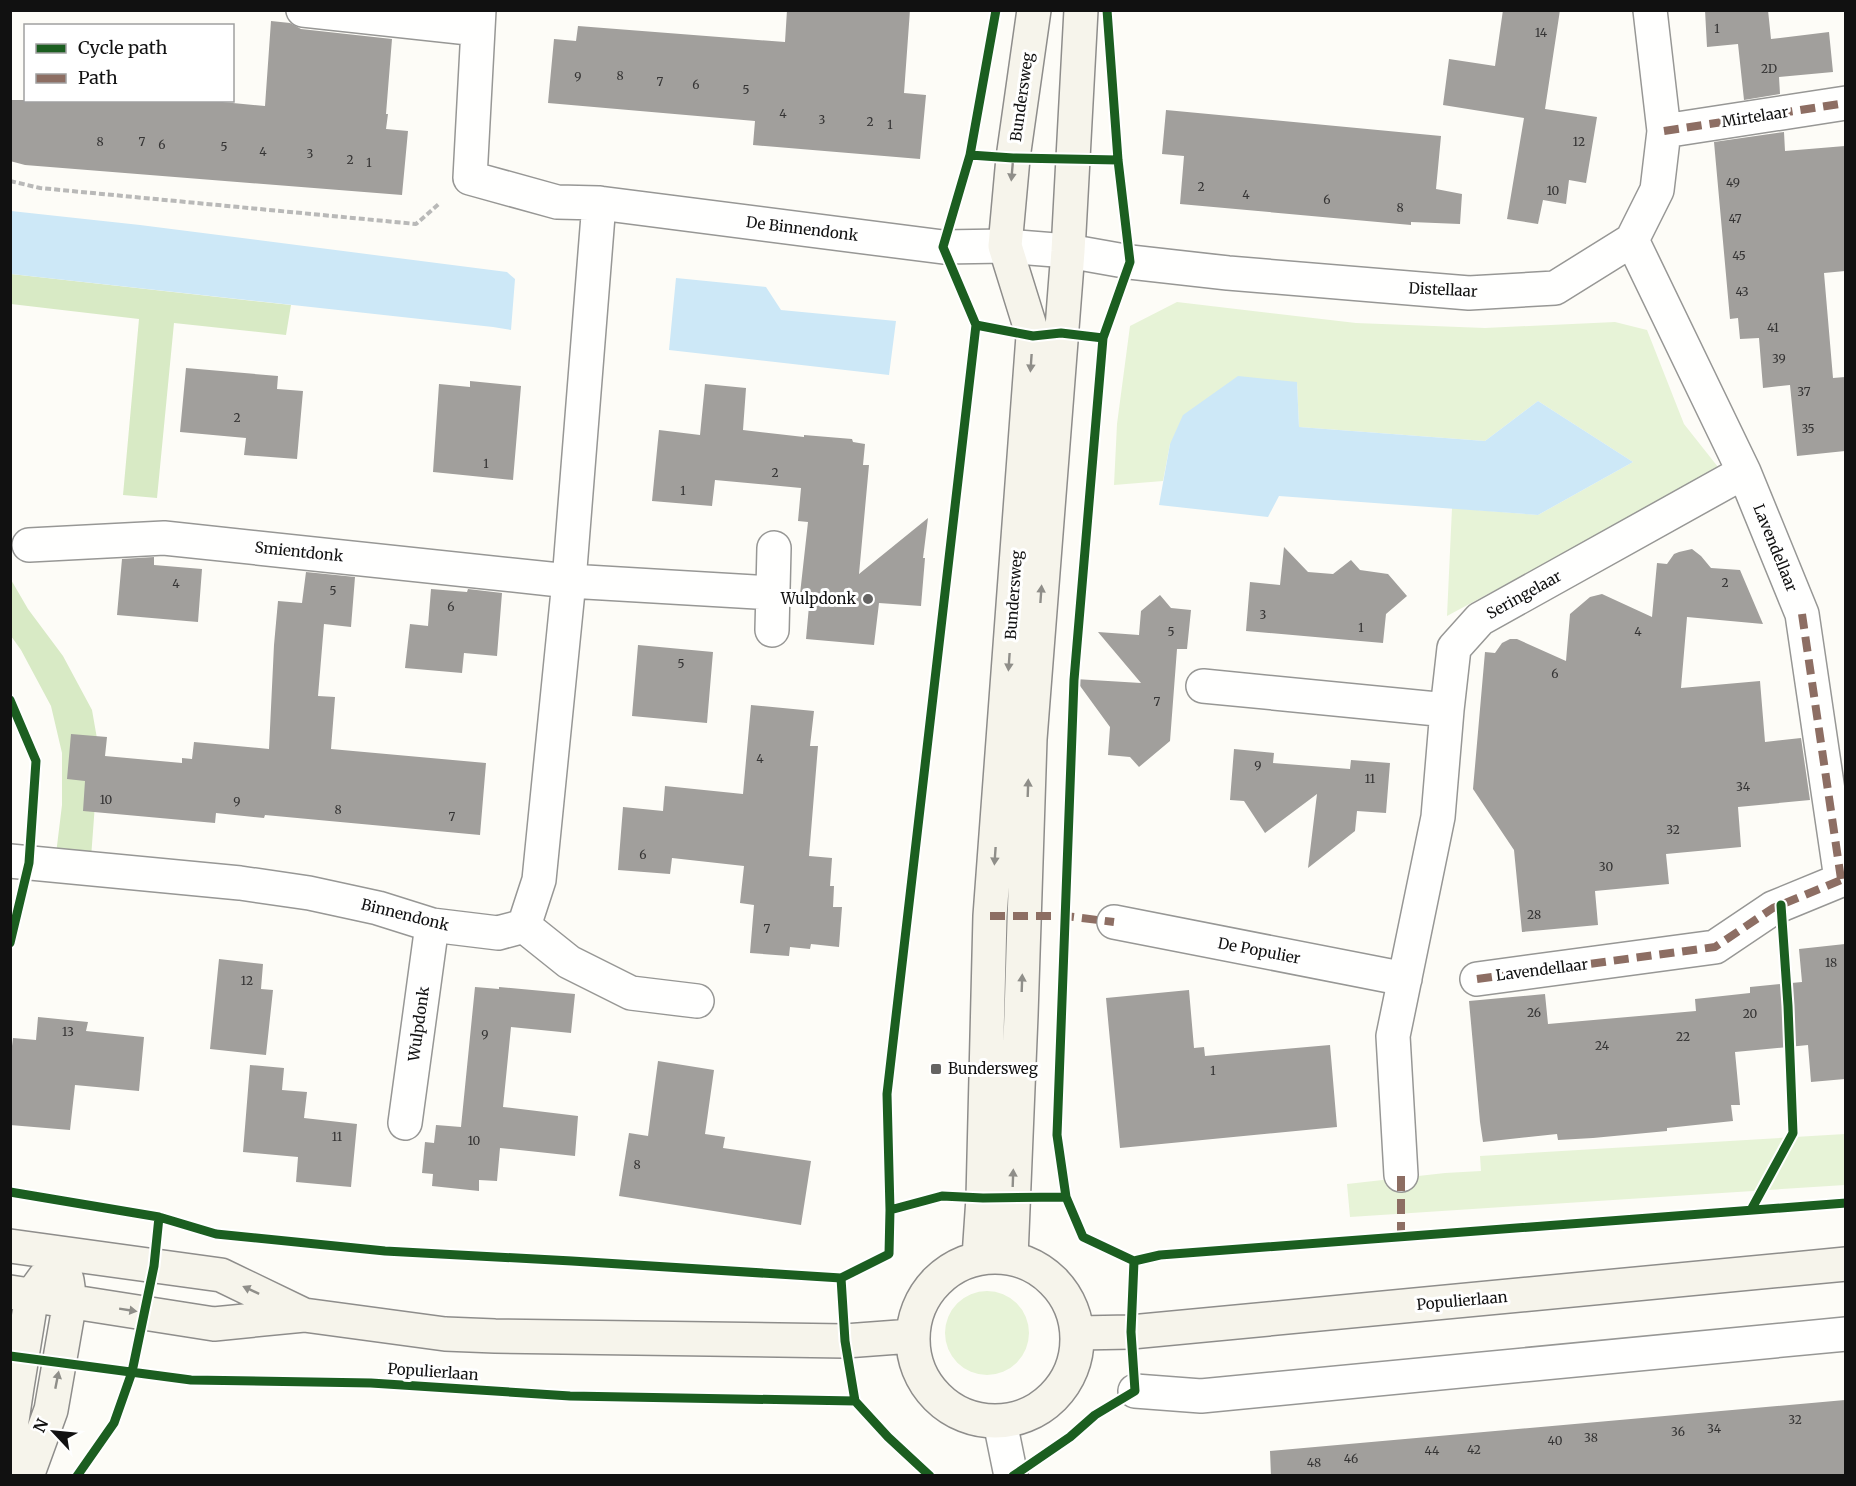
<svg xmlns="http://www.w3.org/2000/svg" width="1856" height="1486" font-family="Merriweather,serif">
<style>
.green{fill:#e7f3d7}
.forest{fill:#d8eac5}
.water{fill:#cde8f7}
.building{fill:#a19f9c}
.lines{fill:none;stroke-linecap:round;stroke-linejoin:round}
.street-casing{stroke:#979795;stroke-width:36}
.secondary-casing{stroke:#8e8d8b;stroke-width:36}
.path{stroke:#b9b9b8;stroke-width:4;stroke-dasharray:6 3;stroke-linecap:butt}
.street{stroke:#fffffe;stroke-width:33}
.secondary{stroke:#f6f4eb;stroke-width:33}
.quiet{stroke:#8d6e63;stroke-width:8;stroke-dasharray:15 8;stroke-linecap:butt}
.cycleway-casing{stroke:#fff;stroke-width:13}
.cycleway{stroke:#1b5e20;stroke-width:9}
.oneway{fill:#8f8e89}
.poi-dot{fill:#646362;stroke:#fff;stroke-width:2}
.labels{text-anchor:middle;stroke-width:6;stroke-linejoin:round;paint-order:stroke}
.number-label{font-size:12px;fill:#353434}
.street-label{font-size:15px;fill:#111;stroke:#fff}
.poi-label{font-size:15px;fill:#111;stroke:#fff;text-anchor:end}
</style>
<rect width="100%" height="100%" fill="#fdfcf7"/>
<!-- green -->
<path class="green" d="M 1177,302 L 1356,323 L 1485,328 L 1615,322 L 1647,330 L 1684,424 L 1718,467 L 1659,502 L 1447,616 L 1452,508 L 1538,515 L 1633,462 L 1538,401 L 1485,441 L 1299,427 L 1297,382 L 1170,444 L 1163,481 L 1114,485 L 1117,424 L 1130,326 Z
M 1845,1134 L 1845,1185 L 1350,1217 L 1347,1184 L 1445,1173 L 1481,1171 L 1480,1156 Z
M945 1333a42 42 0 1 1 84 0a42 42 0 1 1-84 0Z"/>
<!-- forest -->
<path class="forest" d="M 11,274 L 291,305 L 286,335 L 174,323 L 157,498 L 123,495 L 139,319 L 11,304 Z
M 10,578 L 28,609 L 63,656 L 92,710 L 99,750 L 91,858 L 56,854 L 62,805 L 62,753 L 51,706 L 21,650 L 11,636 Z"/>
<!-- water -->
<path class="water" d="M 11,211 L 140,225 L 507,272 L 515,279 L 511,330 L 493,327 L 11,274 Z
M 676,278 L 766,287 L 781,310 L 896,321 L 889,375 L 669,350 Z
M 1238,376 L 1297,382 L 1299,427 L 1485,441 L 1538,401 L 1633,462 L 1538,515 L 1279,496 L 1268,517 L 1159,505 L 1170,444 L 1183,415 Z"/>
<!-- building -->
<path class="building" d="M 787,10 L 910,10 L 904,93 L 926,95 L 920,159 L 753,145 L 755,121 L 548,103 L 554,39 L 576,41 L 578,26 L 785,42 Z
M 1503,10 L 1560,10 L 1545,109 L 1597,117 L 1586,183 L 1569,180 L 1566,204 L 1543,200 L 1538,224 L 1507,219 L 1524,118 L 1443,105 L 1449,59 L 1495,66 Z
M 1705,10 L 1768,10 L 1771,39 L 1829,32 L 1833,72 L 1779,77 L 1780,94 L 1744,100 L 1738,44 L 1707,47 Z
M 271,21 L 290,23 L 301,29 L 392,39 L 386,114 L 388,114 L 386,129 L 408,131 L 402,195 L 25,165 L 10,161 L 10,100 L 202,100 L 265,106 Z
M 1166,110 L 1441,136 L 1436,189 L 1462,194 L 1460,224 L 1411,222 L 1411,225 L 1180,204 L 1184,156 L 1162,154 Z
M 1784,132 L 1785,151 L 1845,146 L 1845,271 L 1824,273 L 1833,378 L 1845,377 L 1845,451 L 1797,456 L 1790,385 L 1763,388 L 1759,338 L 1740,339 L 1738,318 L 1730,319 L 1714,142 Z
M 186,368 L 278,376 L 277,389 L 303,391 L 297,459 L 244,455 L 246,438 L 180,432 Z
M 470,381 L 521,386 L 513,480 L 433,472 L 439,384 L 470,387 Z
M 705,384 L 746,388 L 743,430 L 804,437 L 804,435 L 852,439 L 853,442 L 865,444 L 863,465 L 869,465 L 859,574 L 928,518 L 923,558 L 925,558 L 921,606 L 879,603 L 874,645 L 806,639 L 810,595 L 800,594 L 808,522 L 798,521 L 801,488 L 715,480 L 712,506 L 652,501 L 659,430 L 700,435 Z
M 1284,547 L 1308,572 L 1333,574 L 1351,560 L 1360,570 L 1388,574 L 1407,596 L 1386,614 L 1383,643 L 1246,631 L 1250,582 L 1280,585 Z
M 1692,549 L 1701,556 L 1711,568 L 1740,570 L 1763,624 L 1687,617 L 1681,688 L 1760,681 L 1765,742 L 1801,738 L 1810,800 L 1738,807 L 1741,847 L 1666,854 L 1669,884 L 1595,891 L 1598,925 L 1522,932 L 1514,850 L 1473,789 L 1485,652 L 1495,653 L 1502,643 L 1510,639 L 1517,639 L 1566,661 L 1570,614 L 1590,597 L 1602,594 L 1652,617 L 1657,563 L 1667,564 L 1674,554 L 1679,552 Z
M 154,557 L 154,565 L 202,569 L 198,622 L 117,615 L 122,559 Z
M 306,572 L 355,577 L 351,627 L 324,624 L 318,696 L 335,697 L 331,749 L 486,763 L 480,835 L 265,815 L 264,818 L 216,813 L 215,823 L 83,811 L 85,781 L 67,779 L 71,734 L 107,737 L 105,756 L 182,763 L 182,758 L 192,759 L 194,742 L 269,749 L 274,645 L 278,601 L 302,603 Z
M 431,589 L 467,592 L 468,589 L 502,593 L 497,656 L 464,653 L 462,673 L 405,668 L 410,624 L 428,626 Z
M 1160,595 L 1171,608 L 1191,610 L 1187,649 L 1177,649 L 1170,741 L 1139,767 L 1130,757 L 1108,755 L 1110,727 L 1075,679 L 1141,683 L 1098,632 L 1139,635 L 1141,611 Z
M 638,645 L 713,652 L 707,723 L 632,716 Z
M 751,705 L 814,711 L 810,746 L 818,746 L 809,856 L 832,858 L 830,886 L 834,886 L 833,907 L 842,907 L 839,947 L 811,944 L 810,949 L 790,947 L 789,956 L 750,953 L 754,905 L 740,903 L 744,866 L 672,858 L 670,874 L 618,870 L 623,807 L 663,811 L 665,786 L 743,794 Z
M 1234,749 L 1274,753 L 1273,763 L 1350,769 L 1351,760 L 1390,763 L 1386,813 L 1357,811 L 1355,831 L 1308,868 L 1317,794 L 1265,833 L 1244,801 L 1230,800 Z
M 1845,944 L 1845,1079 L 1811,1082 L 1808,1045 L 1735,1052 L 1740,1105 L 1731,1105 L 1733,1121 L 1667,1128 L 1667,1131 L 1593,1138 L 1558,1140 L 1557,1134 L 1483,1142 L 1480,1122 L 1469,1001 L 1545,994 L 1548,1024 L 1696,1011 L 1695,999 L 1750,993 L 1750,987 L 1802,982 L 1799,949 Z
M 219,959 L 263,964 L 261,989 L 273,990 L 266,1055 L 210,1049 Z
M 475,987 L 499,989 L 499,987 L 575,994 L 571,1033 L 511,1027 L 503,1107 L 578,1116 L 575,1156 L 500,1148 L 497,1181 L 479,1180 L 479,1191 L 432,1186 L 433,1174 L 422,1173 L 425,1142 L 434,1143 L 436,1125 L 461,1127 Z
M 1189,990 L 1194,1048 L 1204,1047 L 1205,1056 L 1330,1045 L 1337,1127 L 1120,1148 L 1106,998 Z
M 38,1017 L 88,1022 L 86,1031 L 144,1037 L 139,1091 L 75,1085 L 70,1130 L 10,1125 L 10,1062 L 13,1038 L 36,1040 Z
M 658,1061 L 714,1070 L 705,1134 L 725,1137 L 723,1148 L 811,1161 L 801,1225 L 619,1196 L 629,1133 L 648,1136 Z
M 250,1065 L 284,1068 L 282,1090 L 307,1092 L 304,1118 L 357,1124 L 351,1187 L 296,1182 L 298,1157 L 243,1152 Z
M 1845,1400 L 1845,1474 L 1809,1476 L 1271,1476 L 1270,1451 Z"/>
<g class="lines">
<defs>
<path id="street" d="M 303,10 L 478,29
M 479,10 L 470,178 L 557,202 L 599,203 L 943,247 L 1005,246 L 1068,251 L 1130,262 L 1228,273 L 1469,293 L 1555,288 L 1632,240 L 1657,190 L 1664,131 L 1650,10
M 1664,131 L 1846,103
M 1632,240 L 1744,472 L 1802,614 L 1841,879
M 29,545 L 164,538 L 569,581 L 773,593
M 772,630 L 774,548
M 1203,686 L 1447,710 L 1454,648 L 1480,619 L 1744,472
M 10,861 L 240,883 L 309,893 L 378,908 L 432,925 L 498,933 L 524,926 L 539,880 L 569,581 L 599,203
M 1114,922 L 1405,979
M 524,926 L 569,962 L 631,993 L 697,1001
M 1477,979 L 1715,947 L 1773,908 L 1846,878
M 405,1123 L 432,925
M 1401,1175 L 1393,1036 L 1438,817 L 1447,710
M 1135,1391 L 1201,1396 L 1846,1334
M 1000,1422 L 1011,1476"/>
<path id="secondary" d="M 10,1246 L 221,1275 L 304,1315
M913 1339a82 82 0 1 1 164 0a82 82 0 1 1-164 0Z
M 979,1257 L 983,1198 L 990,916 L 1033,336 L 1005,246 L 1013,158 L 1034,10
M 1011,1257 L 1021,1015 L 1030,739 L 1068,251 L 1081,10
M 10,1292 L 214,1324 L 304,1315 L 445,1334 L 495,1336 L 845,1341 L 912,1336
M 1078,1333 L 1131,1332 L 1846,1264
M 17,1476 L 11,1427 L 17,1387 L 32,1295 L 45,1277
M 27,1476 L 51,1410 L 70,1301 L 67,1280"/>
</defs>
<!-- street casing -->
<use href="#street" class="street-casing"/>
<!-- secondary casing -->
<use href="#secondary" class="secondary-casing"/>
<!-- path -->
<path class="path" d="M 10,181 L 40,188 L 416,224 L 440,203"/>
<!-- street -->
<use href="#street" class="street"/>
<!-- secondary -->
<use href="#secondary" class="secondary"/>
<!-- quiet -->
<path class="quiet" d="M 1664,131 L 1846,103
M 1802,614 L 1841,879
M 990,916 L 1065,916 L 1114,922
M 1477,979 L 1715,947 L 1773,908 L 1846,878
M 1401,1237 L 1401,1175"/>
<defs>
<path id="cycleway" d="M 970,155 L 1013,158 L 1118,160
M 976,325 L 1033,336 L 1061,333 L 1103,338
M 10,700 L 36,761 L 29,863 L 10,943
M 10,1192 L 159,1217 L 216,1234 L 385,1251 L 572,1261 L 841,1278 L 889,1254 L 890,1210 L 942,1196 L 983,1198 L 1066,1197 L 1083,1237 L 1134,1261 L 1160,1255 L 1846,1203
M 1066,1197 L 1057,1135 L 1074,680 L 1103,338 L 1130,262 L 1118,160 L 1107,10
M 890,1210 L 887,1094 L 976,325 L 943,247 L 970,155 L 996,10
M 1751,1210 L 1793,1133 L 1788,1006 L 1781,905
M 841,1278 L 845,1341 L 855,1401 L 888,1437 L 930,1476
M 10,1356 L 191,1380 L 371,1383 L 570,1396 L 855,1401
M 77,1476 L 114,1423 L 132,1372 L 154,1266 L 159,1217
M 1013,1476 L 1070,1437 L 1095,1415 L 1135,1391 L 1131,1332 L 1134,1261"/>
</defs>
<!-- cycleway casing -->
<use href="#cycleway" class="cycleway-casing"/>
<!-- cycleway -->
<use href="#cycleway" class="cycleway"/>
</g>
<!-- one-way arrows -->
<defs><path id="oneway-solid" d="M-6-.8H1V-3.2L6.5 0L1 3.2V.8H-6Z" transform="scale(1.5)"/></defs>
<g class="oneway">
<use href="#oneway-solid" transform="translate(1012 172) rotate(95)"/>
<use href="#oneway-solid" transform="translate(1031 363) rotate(94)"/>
<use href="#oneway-solid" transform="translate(1041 594) rotate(-86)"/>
<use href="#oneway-solid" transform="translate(1009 662) rotate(94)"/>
<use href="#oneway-solid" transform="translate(1028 788) rotate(-88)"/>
<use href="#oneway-solid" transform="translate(995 856) rotate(94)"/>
<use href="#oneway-solid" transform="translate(1022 983) rotate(-88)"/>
<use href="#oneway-solid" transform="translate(1013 1178) rotate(-88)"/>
<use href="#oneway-solid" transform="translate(251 1290) rotate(-155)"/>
<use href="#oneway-solid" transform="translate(128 1310) rotate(9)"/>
<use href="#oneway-solid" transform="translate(57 1380) rotate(-79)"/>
</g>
<!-- markers -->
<g class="poi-dot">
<circle cx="868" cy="599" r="6"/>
<rect x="930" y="1063" width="12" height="12" rx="3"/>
</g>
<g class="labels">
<!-- number labels -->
<g class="number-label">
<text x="1717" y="33">1</text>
<text x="1541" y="37">14</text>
<text x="1769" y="73">2D</text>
<text x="620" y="80">8</text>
<text x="578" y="81">9</text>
<text x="660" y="86">7</text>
<text x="696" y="89">6</text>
<text x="746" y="94">5</text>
<text x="783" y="118">4</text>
<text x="822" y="124">3</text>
<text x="870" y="126">2</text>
<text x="890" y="129">1</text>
<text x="100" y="146">8</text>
<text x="142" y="146">7</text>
<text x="1579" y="146">12</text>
<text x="162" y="149">6</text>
<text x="224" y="151">5</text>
<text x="263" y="156">4</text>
<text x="310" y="158">3</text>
<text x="350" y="164">2</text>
<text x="369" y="167">1</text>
<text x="1733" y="187">49</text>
<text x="1201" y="191">2</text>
<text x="1553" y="195">10</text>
<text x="1246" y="199">4</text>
<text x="1327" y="204">6</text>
<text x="1400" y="212">8</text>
<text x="1735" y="223">47</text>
<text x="1739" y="260">45</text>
<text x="1742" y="296">43</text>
<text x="1773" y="332">41</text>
<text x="1779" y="363">39</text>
<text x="1804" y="396">37</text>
<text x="237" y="422">2</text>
<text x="1808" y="433">35</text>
<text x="486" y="468">1</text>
<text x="775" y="477">2</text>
<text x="683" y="495">1</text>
<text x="1725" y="587">2</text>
<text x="176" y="588">4</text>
<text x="333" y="595">5</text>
<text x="451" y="611">6</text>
<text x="1263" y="619">3</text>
<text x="1361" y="632">1</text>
<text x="1171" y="636">5</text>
<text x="1638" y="636">4</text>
<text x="681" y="668">5</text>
<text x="1555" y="678">6</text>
<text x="1157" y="706">7</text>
<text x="760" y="763">4</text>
<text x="1258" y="770">9</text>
<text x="1370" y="783">11</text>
<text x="1743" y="791">34</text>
<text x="106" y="804">10</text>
<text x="237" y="806">9</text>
<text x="338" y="814">8</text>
<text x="452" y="821">7</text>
<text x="1673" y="834">32</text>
<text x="643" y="859">6</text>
<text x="1606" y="871">30</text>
<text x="1534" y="919">28</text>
<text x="767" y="933">7</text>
<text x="1831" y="967">18</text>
<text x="247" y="985">12</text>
<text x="1534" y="1017">26</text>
<text x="1750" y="1018">20</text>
<text x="68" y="1036">13</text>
<text x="485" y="1039">9</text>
<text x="1683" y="1041">22</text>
<text x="1602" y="1050">24</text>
<text x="1213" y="1075">1</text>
<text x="337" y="1141">11</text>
<text x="474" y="1145">10</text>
<text x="637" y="1169">8</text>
<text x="1795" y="1424">32</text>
<text x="1714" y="1433">34</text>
<text x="1678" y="1436">36</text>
<text x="1591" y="1442">38</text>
<text x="1555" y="1445">40</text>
<text x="1474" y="1454">42</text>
<text x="1432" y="1455">44</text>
<text x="1351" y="1463">46</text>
<text x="1314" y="1467">48</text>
</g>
<!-- street labels -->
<g class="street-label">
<text transform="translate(1022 97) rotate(-82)" y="5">Bundersweg</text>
<text transform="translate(1755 117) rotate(-9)" y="5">Mirtelaar</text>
<text transform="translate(802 229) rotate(7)" y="5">De Binnendonk</text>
<text transform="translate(1443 290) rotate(3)" y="5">Distellaar</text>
<text transform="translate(1775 548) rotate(68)" y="5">Lavendellaar</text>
<text transform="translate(299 552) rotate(6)" y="5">Smientdonk</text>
<text transform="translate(1014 595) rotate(-86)" y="5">Bundersweg</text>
<text transform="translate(1524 595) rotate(-29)" y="5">Seringelaar</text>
<text transform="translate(405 915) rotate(14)" y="5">Binnendonk</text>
<text transform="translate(1259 951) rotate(11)" y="5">De Populier</text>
<text transform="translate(1542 970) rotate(-7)" y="5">Lavendellaar</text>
<text transform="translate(419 1024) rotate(-82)" y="5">Wulpdonk</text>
<text transform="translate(1462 1301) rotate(-5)" y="5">Populierlaan</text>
<text transform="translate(433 1372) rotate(4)" y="5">Populierlaan</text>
</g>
<!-- poi labels -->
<g class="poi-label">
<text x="856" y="604">Wulpdonk</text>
<text x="948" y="1074" text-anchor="start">Bundersweg</text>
</g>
</g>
<!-- border -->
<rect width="1856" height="1486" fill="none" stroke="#111111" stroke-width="24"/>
<!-- legend -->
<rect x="24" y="24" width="210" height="78" fill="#ffffff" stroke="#a0a0a0" stroke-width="1.5"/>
<rect x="36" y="44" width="30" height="9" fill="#1b5e20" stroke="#a0a0a0" stroke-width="1.5"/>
<text x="78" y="54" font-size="18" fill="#111111">Cycle path</text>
<rect x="36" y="74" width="30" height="9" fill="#8d6e63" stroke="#a0a0a0" stroke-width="1.5"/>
<text x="78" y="84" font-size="18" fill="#111111">Path</text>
<!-- north arrow -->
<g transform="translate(54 1432) rotate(296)" stroke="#ffffff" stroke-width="4.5" paint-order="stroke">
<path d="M0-4.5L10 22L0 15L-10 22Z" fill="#111111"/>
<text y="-9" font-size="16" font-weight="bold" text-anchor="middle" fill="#111111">N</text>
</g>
</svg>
